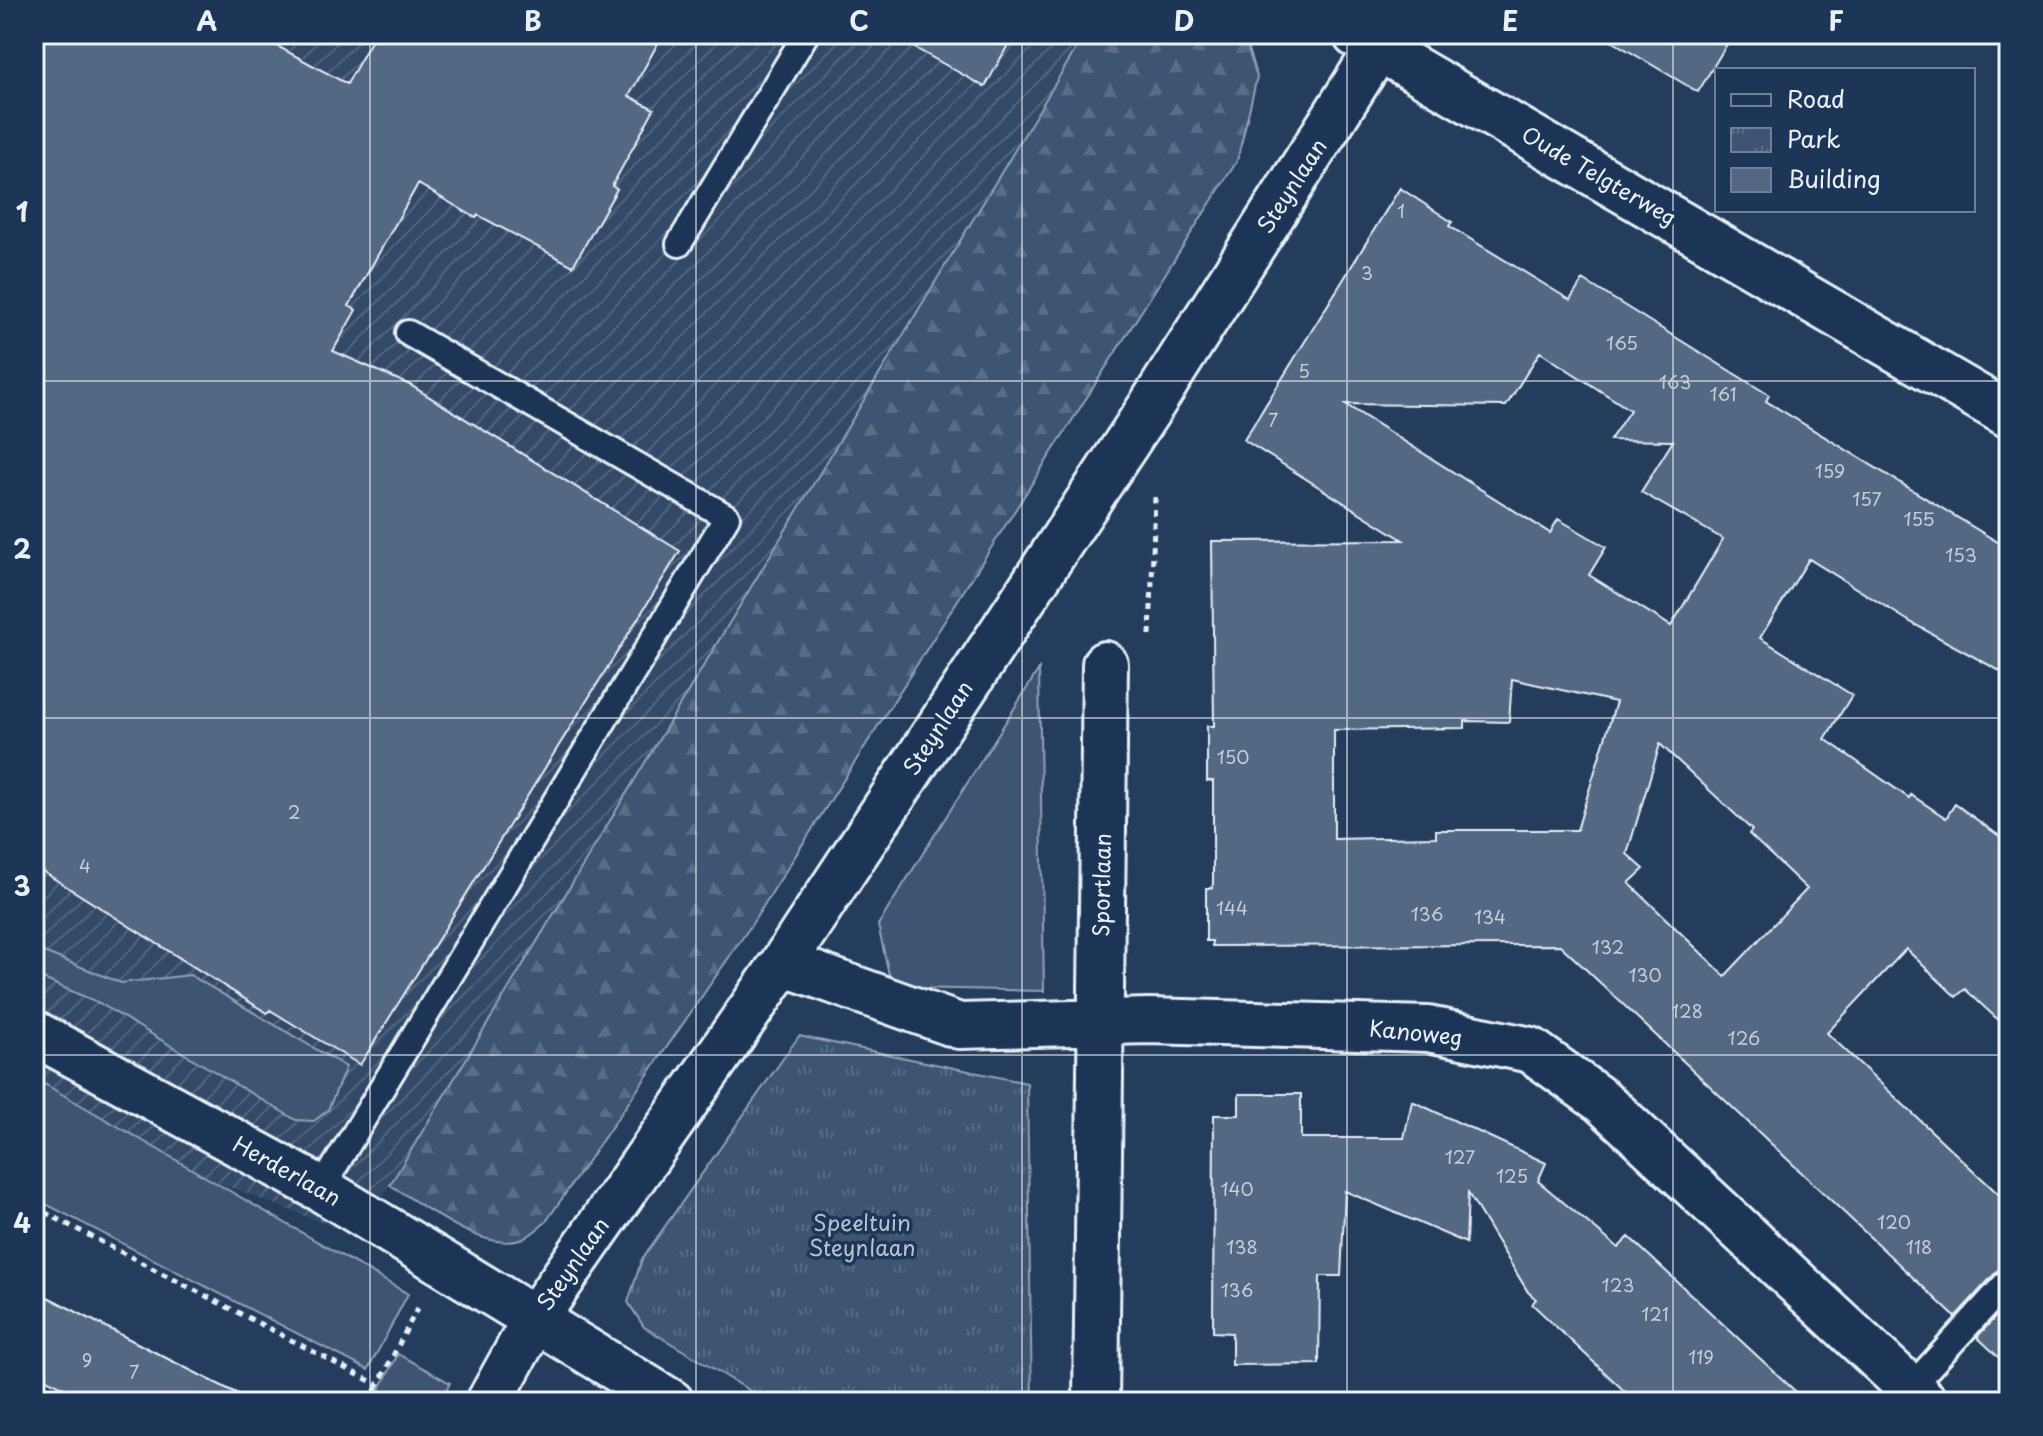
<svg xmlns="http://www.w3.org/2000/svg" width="2043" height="1436" font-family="'Playpen Sans',sans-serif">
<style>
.industrial{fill:url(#industrial-furrows)}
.grass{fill:#3e5472;stroke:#93a2b5;stroke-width:2}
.forest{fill:url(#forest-firs);stroke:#93a2b5;stroke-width:2}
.park{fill:url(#park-tufts);stroke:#93a2b5;stroke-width:2}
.building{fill:#536782;stroke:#e8f1f8;stroke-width:2;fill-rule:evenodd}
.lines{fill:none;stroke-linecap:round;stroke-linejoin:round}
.lane-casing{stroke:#e8f1f8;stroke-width:30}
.street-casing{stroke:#e8f1f8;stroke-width:50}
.path{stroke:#e8f1f8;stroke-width:5;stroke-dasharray:6 6;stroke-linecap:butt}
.lane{stroke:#1d3557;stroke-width:24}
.street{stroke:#1d3557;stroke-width:44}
.grid{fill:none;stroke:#e8f1f8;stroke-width:2;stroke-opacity:0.55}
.labels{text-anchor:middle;stroke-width:7;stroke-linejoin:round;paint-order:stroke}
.number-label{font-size:18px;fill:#c3ceda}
.street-label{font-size:22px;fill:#e8f1f8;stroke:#1d3557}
.park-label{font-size:22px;fill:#b5c2d0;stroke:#1d3557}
.neatline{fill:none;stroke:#e8f1f8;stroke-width:3}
.grid-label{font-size:26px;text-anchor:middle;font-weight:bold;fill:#e8f1f8}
</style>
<defs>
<pattern id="industrial-furrows" width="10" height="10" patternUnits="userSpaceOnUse" patternTransform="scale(2)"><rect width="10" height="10" fill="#334a68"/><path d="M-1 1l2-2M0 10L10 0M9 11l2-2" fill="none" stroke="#51657e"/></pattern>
<pattern id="forest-firs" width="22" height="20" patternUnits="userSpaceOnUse" patternTransform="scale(2)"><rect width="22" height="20" fill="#3e5472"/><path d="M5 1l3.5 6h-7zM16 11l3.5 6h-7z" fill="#5a6d87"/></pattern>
<pattern id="park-tufts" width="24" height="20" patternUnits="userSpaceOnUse" patternTransform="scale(2)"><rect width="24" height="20" fill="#3e5472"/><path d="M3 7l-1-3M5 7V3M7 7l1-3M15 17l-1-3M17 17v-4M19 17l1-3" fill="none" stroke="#5a6d87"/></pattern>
</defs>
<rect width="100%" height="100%" fill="#253d5d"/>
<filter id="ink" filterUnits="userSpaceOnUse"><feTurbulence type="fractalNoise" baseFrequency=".0125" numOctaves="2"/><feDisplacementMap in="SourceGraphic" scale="16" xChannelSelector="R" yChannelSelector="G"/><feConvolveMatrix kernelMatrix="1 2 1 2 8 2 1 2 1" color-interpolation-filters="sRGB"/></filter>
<g filter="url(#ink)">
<!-- industrial -->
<path class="industrial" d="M 34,34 L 1128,34 L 357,1236 L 34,1112 Z"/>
<!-- grass -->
<path class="grass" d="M 1039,669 L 1044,991 L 910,988 L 890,979 L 878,925 Z
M 34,948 L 121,983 L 190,975 L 346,1067 L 328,1110 L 314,1121 L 296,1120 L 99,1003 L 34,975 Z
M 34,1078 L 408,1294 L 368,1370 L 34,1198 Z
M 398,1354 L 450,1383 L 440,1402 L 373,1402 Z"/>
<!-- forest -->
<path class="forest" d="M 1085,34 L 1243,34 L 1257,77 L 1237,161 L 752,924 L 545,1223 C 538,1228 528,1238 520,1240 C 481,1252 422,1204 390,1185 Z"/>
<!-- park -->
<path class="park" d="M 799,1036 L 1027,1083 L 1032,1402 L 769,1402 L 644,1327 L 628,1302 L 642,1259 Z"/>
<!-- building -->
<path class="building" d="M 34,34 L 255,34 L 347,84 L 375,34 L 663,34 L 629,96 L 654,109 L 612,186 L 617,189 L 573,266 L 478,215 L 476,218 L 418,184 L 349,306 L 356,310 L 333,351 L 410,385 L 680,551 L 360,1065 L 270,1010 L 267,1013 L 34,866 Z
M 890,34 L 1014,34 L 985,87 Z
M 1600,34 L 1733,34 L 1698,92 Z
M 1400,188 L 1452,222 L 1449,226 L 1570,300 L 1583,280 L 1769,395 L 1766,401 L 2009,549 L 2009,676 L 1912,623 L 1809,559 L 1760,638 L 1852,695 L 1825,739 L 1909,798 L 1911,795 L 1946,818 L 1955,804 L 2009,843 L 2009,1030 L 1965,989 L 1956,997 L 1906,949 L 1827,1033 L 2009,1204 L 2009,1265 L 1998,1270 L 1955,1317 L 1560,945 L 1212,946 L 1212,941 L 1206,941 L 1206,888 L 1213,888 L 1213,781 L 1207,781 L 1207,726 L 1214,726 L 1212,541 L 1403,540 L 1244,440 ZM 1540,352 L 1630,410 L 1610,440 L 1673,441 L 1641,492 L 1723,539 L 1671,626 L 1589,575 L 1606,547 L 1558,519 L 1550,533 L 1345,404 L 1506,406 ZM 1512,679 L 1616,702 L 1577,830 L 1436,830 L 1436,837 L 1334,839 L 1334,730 L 1465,728 L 1465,721 L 1509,722 ZM 1660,744 L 1752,830 L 1749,834 L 1807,889 L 1725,976 L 1629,883 L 1644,869 L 1627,854 Z
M 1239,1094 L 1301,1094 L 1301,1138 L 1404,1138 L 1412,1101 L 1546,1163 L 1538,1181 L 1618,1248 L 1629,1237 L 1807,1402 L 1636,1402 L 1532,1304 L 1536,1299 L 1528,1292 L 1468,1193 L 1466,1243 L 1345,1191 L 1341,1276 L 1320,1276 L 1319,1364 L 1232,1365 L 1232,1333 L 1213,1332 L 1214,1115 L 1239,1115 Z
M 34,1290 L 172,1361 L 254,1402 L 93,1402 L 34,1373 Z
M 2009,1302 L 2009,1367 L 1977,1337 Z"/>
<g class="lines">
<defs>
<path id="lane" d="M 679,244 L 806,34
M 321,1189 L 727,517 L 408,333
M 1910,1388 L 2009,1280"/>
<path id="street" d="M 1356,35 L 2009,415
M 783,963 L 959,1026 L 1149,1021 L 1428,1029 L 1531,1050 L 1602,1101 L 1925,1402
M 34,1033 L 321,1189 L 671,1402
M 489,1402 L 536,1317 L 783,963 L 1149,409 L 1387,34
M 1096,1402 L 1105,664"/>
</defs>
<!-- lane casing -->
<use href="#lane" class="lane-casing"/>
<!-- street casing -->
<use href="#street" class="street-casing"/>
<!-- path -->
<path class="path" d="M 1150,635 L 1155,497
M 34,1207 L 378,1385 L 418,1307
M 369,1402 L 378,1385"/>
<!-- lane -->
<use href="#lane" class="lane"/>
<!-- street -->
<use href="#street" class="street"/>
</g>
</g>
<!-- grid -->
<path class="grid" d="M 370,34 L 370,1402M 696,34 L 696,1402M 1022,34 L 1022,1402M 1347,34 L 1347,1402M 1673,34 L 1673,1402M 34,381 L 2009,381M 34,718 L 2009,718M 34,1055 L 2009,1055"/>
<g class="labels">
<!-- number labels -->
<g class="number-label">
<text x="1401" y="218">1</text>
<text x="1367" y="280">3</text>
<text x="1622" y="350">165</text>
<text x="1304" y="378">5</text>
<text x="1675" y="389">163</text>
<text x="1723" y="401">161</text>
<text x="1273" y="427">7</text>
<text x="1830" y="478">159</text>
<text x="1867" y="506">157</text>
<text x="1919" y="526">155</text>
<text x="1961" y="562">153</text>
<text x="1233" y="764">150</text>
<text x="294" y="819">2</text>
<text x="85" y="873">4</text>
<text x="1232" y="915">144</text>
<text x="1427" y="921">136</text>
<text x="1490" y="924">134</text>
<text x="1608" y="954">132</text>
<text x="1645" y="982">130</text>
<text x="1687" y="1018">128</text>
<text x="1744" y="1045">126</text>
<text x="1460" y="1164">127</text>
<text x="1512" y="1183">125</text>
<text x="1237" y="1196">140</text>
<text x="1894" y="1229">120</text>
<text x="1242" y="1254">138</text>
<text x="1919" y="1254">118</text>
<text x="1618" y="1292">123</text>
<text x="1237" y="1297">136</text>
<text x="1655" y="1321">121</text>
<text x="1701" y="1364">119</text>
<text x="87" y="1367">9</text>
<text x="134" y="1379">7</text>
</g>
<!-- street labels -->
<g class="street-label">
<text transform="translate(1599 176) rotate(30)" y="8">Oude Telgterweg</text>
<text transform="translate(1292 186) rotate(-57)" y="8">Steynlaan</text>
<text transform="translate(938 728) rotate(-57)" y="8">Steynlaan</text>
<text transform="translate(1102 885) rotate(-89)" y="8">Sportlaan</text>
<text transform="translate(1416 1033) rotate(6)" y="8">Kanoweg</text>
<text transform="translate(287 1171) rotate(29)" y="8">Herderlaan</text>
<text transform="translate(573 1264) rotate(-55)" y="8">Steynlaan</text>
</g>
<!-- park labels -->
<g class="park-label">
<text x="862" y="1231">Speeltuin<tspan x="862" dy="25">Steynlaan</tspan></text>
</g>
</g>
<!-- margin -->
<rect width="2043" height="1436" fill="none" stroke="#1d3557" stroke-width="88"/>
<!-- legend -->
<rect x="1715" y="68" width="260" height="144" fill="#1d3557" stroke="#6e8097" stroke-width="2"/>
<rect x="1731" y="94" width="40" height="12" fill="#1d3557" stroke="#6e8097" stroke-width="2"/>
<text x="1787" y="108" font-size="24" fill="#e8f1f8">Road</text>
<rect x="1731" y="128" width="40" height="24" fill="url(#park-tufts)" stroke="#6e8097" stroke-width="2"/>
<text x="1787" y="148" font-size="24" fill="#e8f1f8">Park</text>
<rect x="1731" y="168" width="40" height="24" fill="#536782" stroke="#6e8097" stroke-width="2"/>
<text x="1787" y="188" font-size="24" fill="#e8f1f8">Building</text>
<rect x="44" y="44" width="1955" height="1348" class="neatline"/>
<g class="grid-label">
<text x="207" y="31">A</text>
<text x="533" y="31">B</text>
<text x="859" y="31">C</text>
<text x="1184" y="31">D</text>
<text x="1510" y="31">E</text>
<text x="1836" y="31">F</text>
<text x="22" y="222">1</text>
<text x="22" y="559">2</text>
<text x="22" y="896">3</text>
<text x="22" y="1233">4</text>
</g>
</svg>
